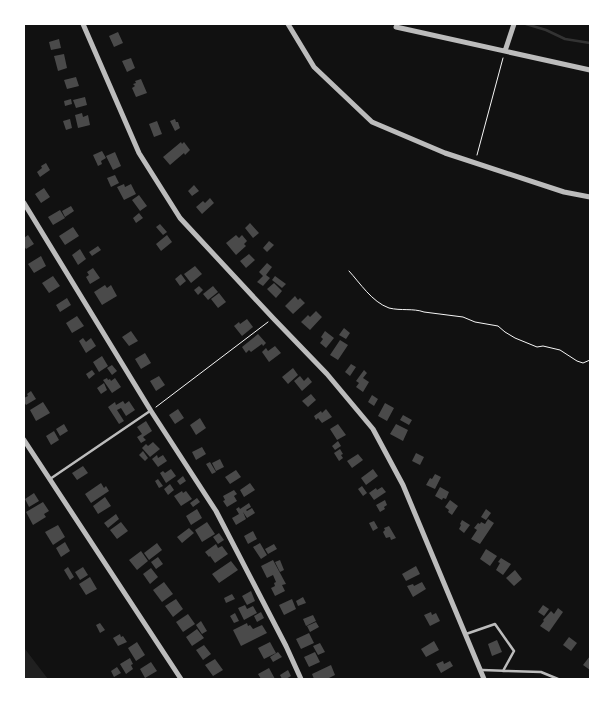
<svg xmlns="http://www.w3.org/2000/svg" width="614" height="703" font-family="'IBM Plex Serif',serif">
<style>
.green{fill:#202020}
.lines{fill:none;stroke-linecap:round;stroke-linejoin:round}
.stream{stroke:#333;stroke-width:2.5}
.building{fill:#4a4a4a}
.path{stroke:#f5f5f5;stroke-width:1}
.service{stroke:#bcbcbc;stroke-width:2.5}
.minor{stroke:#bcbcbc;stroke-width:5}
</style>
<rect width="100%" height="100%" fill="#111"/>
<!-- green -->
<path class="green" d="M 24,647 L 25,649 L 48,679 L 24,679 Z"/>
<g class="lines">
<!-- stream -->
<path class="stream" d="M 526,24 L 546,30 L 565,39 L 590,43"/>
</g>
<!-- building -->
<path class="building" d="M 118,32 L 123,43 L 114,47 L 109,36 Z
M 59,39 L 61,48 L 51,50 L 49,42 Z
M 64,54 L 67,68 L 58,71 L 54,56 Z
M 131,58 L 135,68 L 127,72 L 122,61 Z
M 76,77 L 79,86 L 67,89 L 64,80 Z
M 141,79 L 147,93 L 136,97 L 132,88 L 135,86 L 133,84 L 136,83 L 135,81 Z
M 85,97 L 87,105 L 76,108 L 73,100 Z
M 71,99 L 72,104 L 65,106 L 64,101 Z
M 82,113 L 83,117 L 88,115 L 90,125 L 78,128 L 75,115 Z
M 70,119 L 72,128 L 66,130 L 63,121 Z
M 175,119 L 176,122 L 178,122 L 180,128 L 175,131 L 170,121 Z
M 157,121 L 162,134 L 154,137 L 149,124 Z
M 181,142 L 182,144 L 184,142 L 190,150 L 185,155 L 184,153 L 170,165 L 163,157 Z
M 102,151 L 106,158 L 101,161 L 102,164 L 98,166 L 93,155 Z
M 115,152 L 121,166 L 113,170 L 106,156 Z
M 46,163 L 50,170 L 40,177 L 37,172 L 42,168 L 41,166 Z
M 115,175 L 119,183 L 111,187 L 107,178 Z
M 124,184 L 125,187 L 131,184 L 136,194 L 124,200 L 117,187 Z
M 194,185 L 199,191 L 192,196 L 188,191 Z
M 44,188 L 50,197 L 41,203 L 35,194 Z
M 139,195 L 147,206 L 140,211 L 132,200 Z
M 210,198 L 214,203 L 202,214 L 196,207 L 203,201 L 205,203 Z
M 71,206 L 74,211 L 65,217 L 62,211 Z
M 60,210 L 65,218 L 53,225 L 48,217 Z
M 139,213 L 143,218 L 136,223 L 133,218 Z
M 250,223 L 259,233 L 253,238 L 245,228 Z
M 160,224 L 167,232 L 163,235 L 156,227 Z
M 73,227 L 79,236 L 65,245 L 59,236 Z
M 28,235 L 34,244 L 26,249 L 24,246 L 24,238 Z
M 167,235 L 172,242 L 161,251 L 156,244 Z
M 236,235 L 239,238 L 242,235 L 247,241 L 244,244 L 246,246 L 236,255 L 226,243 Z
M 269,241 L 274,245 L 267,252 L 263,248 Z
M 98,246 L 101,250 L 92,256 L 89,252 Z
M 80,249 L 86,259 L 78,265 L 72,255 Z
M 249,254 L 255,260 L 246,268 L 240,261 Z
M 41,256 L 46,266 L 34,273 L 28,264 Z
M 267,263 L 272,267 L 266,275 L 270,278 L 263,286 L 257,282 L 263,276 L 259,272 Z
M 195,266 L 202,274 L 191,283 L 184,274 Z
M 93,268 L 100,278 L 90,284 L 86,277 L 89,275 L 87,272 Z
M 181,274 L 186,281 L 180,286 L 175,279 Z
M 53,276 L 60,286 L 49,293 L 42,283 Z
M 275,276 L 286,284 L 282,288 L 272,280 Z
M 274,283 L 282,291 L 276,298 L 267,289 Z
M 105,285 L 107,288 L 111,285 L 117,296 L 102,305 L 94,292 Z
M 199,286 L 203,290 L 198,295 L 194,290 Z
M 213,286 L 218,292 L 208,300 L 203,294 Z
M 219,293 L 226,302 L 218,308 L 211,299 Z
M 295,296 L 298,300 L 300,298 L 305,303 L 293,314 L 285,306 Z
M 67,298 L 71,305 L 60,312 L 56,305 Z
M 316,311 L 322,317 L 310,330 L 301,322 L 308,315 L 310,317 Z
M 77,316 L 84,326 L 72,333 L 66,323 Z
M 247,319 L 253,327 L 242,336 L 234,326 L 239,322 L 240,324 Z
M 344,328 L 350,333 L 346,339 L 339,335 Z
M 131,331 L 138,341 L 129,346 L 122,337 Z
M 325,331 L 334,338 L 326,348 L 320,343 L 323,339 L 321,337 Z
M 258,334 L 266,343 L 263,346 L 262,344 L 251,352 L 249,350 L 246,353 L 242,347 Z
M 83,338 L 86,342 L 91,338 L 96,346 L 86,353 L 79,341 Z
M 340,340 L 348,345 L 338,360 L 330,355 Z
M 275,346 L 281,353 L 269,362 L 262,352 L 266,348 L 268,351 Z
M 145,353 L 151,363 L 141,369 L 135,359 Z
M 102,356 L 108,366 L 99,372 L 93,362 Z
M 351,364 L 356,367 L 350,376 L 345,372 Z
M 112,365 L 117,371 L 112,375 L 107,368 Z
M 293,368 L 298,375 L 288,384 L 282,377 Z
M 92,370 L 95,374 L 89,379 L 86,374 Z
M 364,370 L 367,373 L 363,378 L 369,382 L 363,392 L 356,387 L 359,383 L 356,381 Z
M 159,376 L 165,385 L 156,391 L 150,381 Z
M 300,376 L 304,381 L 308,377 L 312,382 L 302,391 L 294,381 Z
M 107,378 L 108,380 L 110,379 L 111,381 L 115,378 L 121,387 L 112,393 L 103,380 Z
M 104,383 L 107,390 L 101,394 L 97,388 Z
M 31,391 L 36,399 L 26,405 L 24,402 L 24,398 L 28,396 L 27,394 Z
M 311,394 L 316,400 L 308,407 L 302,401 Z
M 372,395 L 378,399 L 374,406 L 368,402 Z
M 123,401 L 125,404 L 129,401 L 135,410 L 126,416 L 121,408 L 117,410 L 124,421 L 119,424 L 108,407 L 115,402 L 116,405 Z
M 43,402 L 50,413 L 36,421 L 30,410 Z
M 385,403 L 394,408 L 387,421 L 378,416 Z
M 178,409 L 184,418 L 175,424 L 169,415 Z
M 326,409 L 332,417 L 322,423 L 318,418 L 316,420 L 314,416 L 321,411 L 322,413 Z
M 403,415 L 412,420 L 409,425 L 400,420 Z
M 200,418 L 206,428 L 196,435 L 190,425 Z
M 146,421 L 152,431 L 143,437 L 146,440 L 141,443 L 137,437 L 142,434 L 137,427 Z
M 64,424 L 68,431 L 60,436 L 56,429 Z
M 338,424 L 346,435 L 337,440 L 330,429 Z
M 396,424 L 408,430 L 403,441 L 390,434 Z
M 54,431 L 59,440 L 51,445 L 46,436 Z
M 338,441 L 341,446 L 335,450 L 332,446 Z
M 153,442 L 160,449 L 150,457 L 142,448 L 146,444 L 148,446 Z
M 202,447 L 206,454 L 196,460 L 192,452 Z
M 340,449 L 343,454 L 341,455 L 343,458 L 339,461 L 334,453 Z
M 143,451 L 148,458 L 145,461 L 139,455 Z
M 416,453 L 424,457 L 420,465 L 412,461 Z
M 358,454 L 363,460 L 352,468 L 347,461 Z
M 157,455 L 158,458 L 163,455 L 167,461 L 158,467 L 152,459 Z
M 220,459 L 224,467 L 216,471 L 212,463 Z
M 210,462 L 216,472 L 212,474 L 206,464 Z
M 83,466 L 88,473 L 77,480 L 72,473 Z
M 171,469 L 176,476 L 166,483 L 160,473 L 163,471 L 165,473 Z
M 373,469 L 378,476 L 366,485 L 361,478 Z
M 236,470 L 241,477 L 230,484 L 225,477 Z
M 435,474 L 441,477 L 435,489 L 426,485 L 430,478 L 432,479 Z
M 183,476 L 186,481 L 180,485 L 177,481 Z
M 158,479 L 163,486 L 159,488 L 155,481 Z
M 101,483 L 104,488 L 106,486 L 109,491 L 91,503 L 85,494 Z
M 250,483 L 255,490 L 244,497 L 240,490 Z
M 170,484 L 174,490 L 168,495 L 164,489 Z
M 362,486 L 367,493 L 363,496 L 358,489 Z
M 382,487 L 386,492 L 374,500 L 369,493 L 376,488 L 377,490 Z
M 440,487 L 449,492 L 446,499 L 443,498 L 442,500 L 435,496 Z
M 234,490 L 237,494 L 234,496 L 237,501 L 227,507 L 223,501 L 225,500 L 223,496 Z
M 182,491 L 183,493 L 186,491 L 192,499 L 181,506 L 174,496 Z
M 34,493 L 39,501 L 29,507 L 25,499 Z
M 105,497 L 111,506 L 98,514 L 93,506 Z
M 197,498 L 200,502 L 193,507 L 190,503 Z
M 385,500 L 387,505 L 384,507 L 385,509 L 380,512 L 376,505 Z
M 450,500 L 458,506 L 452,515 L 448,512 L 449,510 L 445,507 Z
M 43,502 L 49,511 L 44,514 L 46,517 L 33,525 L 26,512 Z
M 249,503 L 251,507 L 246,510 L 247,511 L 252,508 L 255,513 L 247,518 L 243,512 L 246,519 L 236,525 L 232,518 L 239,514 L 236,509 L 239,507 L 240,509 Z
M 197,509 L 202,518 L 191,525 L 186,516 Z
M 486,509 L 491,513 L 486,520 L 481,517 Z
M 116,514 L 119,519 L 108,528 L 104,523 Z
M 488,519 L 494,523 L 480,544 L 471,539 L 477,530 L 474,528 L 478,523 L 480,524 L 481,522 L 485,524 Z
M 462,520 L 470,525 L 464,533 L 459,529 L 461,525 L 460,524 Z
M 374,521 L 378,528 L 373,531 L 369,523 Z
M 121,522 L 128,531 L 117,539 L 110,530 Z
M 207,522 L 215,534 L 202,542 L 195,530 Z
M 58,525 L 65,537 L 53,545 L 45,532 Z
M 389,526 L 396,538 L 391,540 L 390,537 L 386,538 L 383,532 L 385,530 L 384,528 Z
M 189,528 L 194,533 L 182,543 L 177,537 Z
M 253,531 L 257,539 L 248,544 L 244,536 Z
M 219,533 L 224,540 L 218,544 L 213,537 Z
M 65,542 L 70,551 L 61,557 L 56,548 Z
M 157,543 L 162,550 L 149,560 L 144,553 Z
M 260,543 L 267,555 L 261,559 L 253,547 Z
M 216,544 L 218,548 L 222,546 L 228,554 L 215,563 L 210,556 L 209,557 L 205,552 Z
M 274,544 L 277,549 L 268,554 L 265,549 Z
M 486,549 L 497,556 L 490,566 L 480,559 Z
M 141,551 L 148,561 L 137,570 L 129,560 Z
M 158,557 L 163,564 L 156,569 L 151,562 Z
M 501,558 L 511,564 L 503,575 L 496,570 L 500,563 L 498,562 Z
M 273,560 L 286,584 L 282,585 L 285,591 L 275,596 L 271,588 L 275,586 L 274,583 L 276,582 L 273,575 L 267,578 L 261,566 Z
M 280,560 L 284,570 L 280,572 L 275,562 Z
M 231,561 L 238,570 L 219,583 L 212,574 Z
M 416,566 L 420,574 L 406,581 L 402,574 Z
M 68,567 L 74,577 L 70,580 L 64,570 Z
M 83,567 L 88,575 L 80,580 L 75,572 Z
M 151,568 L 158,577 L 150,584 L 143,574 Z
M 515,570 L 522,579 L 514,586 L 506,578 Z
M 90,577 L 97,589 L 86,595 L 79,584 Z
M 164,582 L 173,594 L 162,602 L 153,590 Z
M 422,582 L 426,589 L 413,597 L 407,586 L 413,584 L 414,586 Z
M 251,591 L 255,601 L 247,605 L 242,596 Z
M 232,594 L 235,599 L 226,603 L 224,598 Z
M 303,597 L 306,603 L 298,606 L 296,601 Z
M 176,599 L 183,609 L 173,617 L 165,606 Z
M 292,599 L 296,609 L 284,615 L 279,605 Z
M 245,605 L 247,609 L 253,606 L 257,613 L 244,620 L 238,608 Z
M 543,605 L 549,609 L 544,616 L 538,612 Z
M 558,608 L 563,612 L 549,632 L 540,626 L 544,621 L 543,620 L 551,611 L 554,614 Z
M 261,612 L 264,618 L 257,622 L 254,616 Z
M 431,612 L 432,615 L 436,613 L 440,621 L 430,626 L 424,615 Z
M 235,613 L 239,621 L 234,623 L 230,616 Z
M 188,614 L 195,624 L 183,632 L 176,622 Z
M 313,615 L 316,621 L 306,626 L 303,619 Z
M 201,621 L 207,631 L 202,634 L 196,625 Z
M 316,622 L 319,627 L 310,632 L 307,626 Z
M 100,623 L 105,630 L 100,633 L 96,625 Z
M 247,623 L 248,626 L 250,625 L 253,629 L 262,625 L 267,633 L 241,646 L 233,630 Z
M 197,629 L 204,638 L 192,646 L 186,637 Z
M 309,633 L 314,643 L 301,649 L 296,639 Z
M 120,634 L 121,637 L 123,636 L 127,642 L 118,646 L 113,638 Z
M 569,637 L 577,643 L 571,651 L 563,645 Z
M 497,640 L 502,652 L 492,656 L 488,644 Z
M 434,641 L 439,650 L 426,657 L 421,649 Z
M 137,642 L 145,655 L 136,661 L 128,648 Z
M 270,642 L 276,653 L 264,659 L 258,648 Z
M 320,643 L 325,652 L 318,655 L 313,646 Z
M 204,645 L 211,654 L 203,660 L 196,650 Z
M 278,652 L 282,657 L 273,662 L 270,657 Z
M 315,652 L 320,662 L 309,667 L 304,657 Z
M 590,656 L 590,670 L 583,665 Z
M 130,658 L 133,664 L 131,665 L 133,669 L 126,674 L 120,664 Z
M 215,659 L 223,670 L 213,676 L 205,665 Z
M 443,661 L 444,664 L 450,661 L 453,666 L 441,673 L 436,664 Z
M 151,662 L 157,671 L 145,678 L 140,669 Z
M 331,665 L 335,675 L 327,679 L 314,679 L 312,674 Z
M 117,667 L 121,673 L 114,677 L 111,671 Z
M 269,668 L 275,679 L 261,679 L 258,674 Z
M 288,670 L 291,676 L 286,679 L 282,679 L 280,675 Z"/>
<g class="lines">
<!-- path -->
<path class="path" d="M 477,155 L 503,58
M 349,271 C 360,283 372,302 389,308 C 401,311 413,308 424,312 L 463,317 L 475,322 L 498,326 L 505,332 L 515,338 L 537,347 L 543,346 L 560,350 L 577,361 L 583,363 L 590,360
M 156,407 L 268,322"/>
<!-- service -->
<path class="service" d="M 50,479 L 150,411
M 466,634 L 495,624 L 514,651 L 503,671
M 482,670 L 541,672 L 558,679"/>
<!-- minor -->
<path class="minor" d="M 83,24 L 139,153 L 180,218 L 273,318 L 327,374 L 373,429 L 403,485 L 484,679
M 288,24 L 314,67 L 372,122 L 445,153 L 564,192 L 590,197
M 396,27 L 590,70
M 505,51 L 514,24
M 24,203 L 151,411 L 216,511 L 286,646 L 301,679
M 24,440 L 181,679"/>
</g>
<!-- border -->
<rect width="614" height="703" fill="none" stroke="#ffffff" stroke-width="50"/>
</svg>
